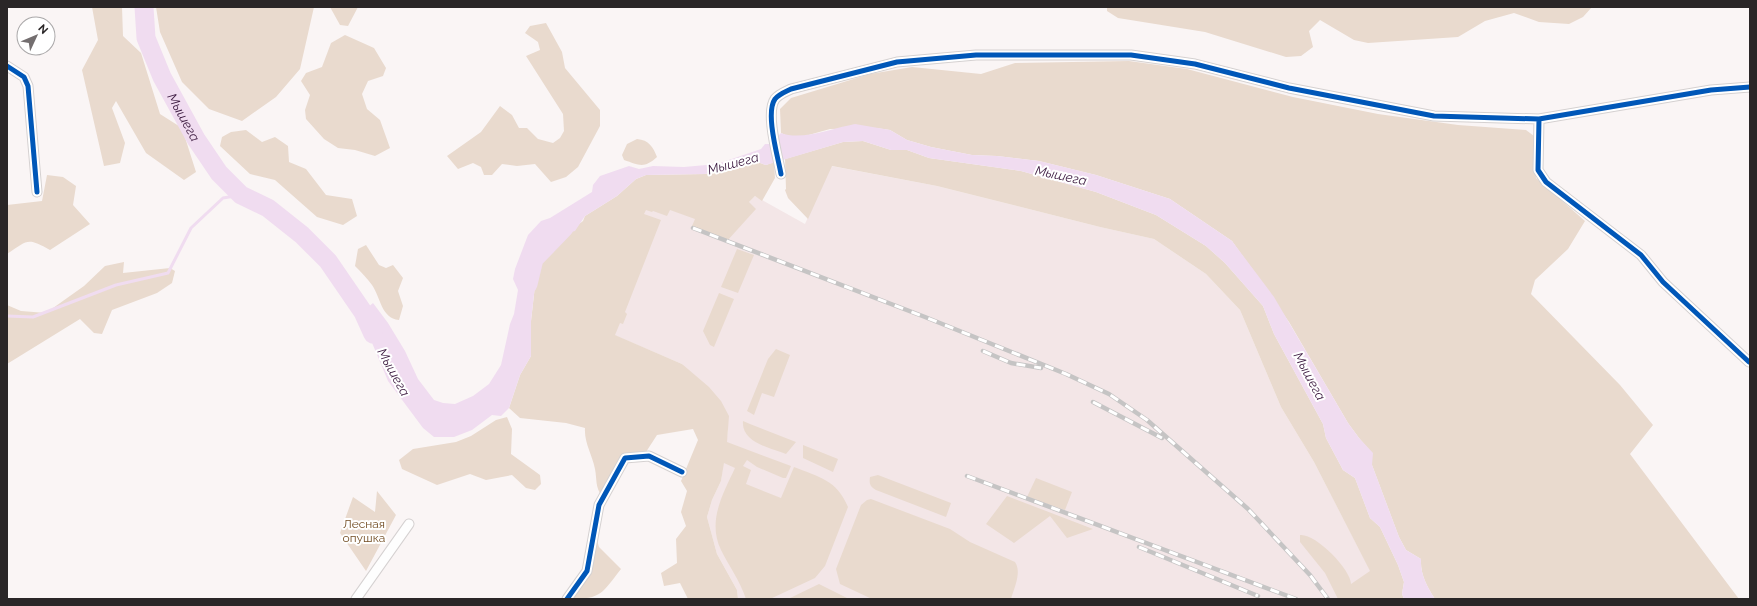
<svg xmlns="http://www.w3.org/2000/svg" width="1757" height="606" font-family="Raleway,sans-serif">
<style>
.built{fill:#f3e6e7}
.green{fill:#e9dace}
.water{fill:#f0dcf0}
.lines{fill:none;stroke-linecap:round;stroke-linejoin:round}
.stream{stroke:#f0dcf0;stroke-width:3}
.river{stroke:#f0dcf0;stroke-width:19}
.minor-casing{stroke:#d5d1d1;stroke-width:11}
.minor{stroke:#fefefe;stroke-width:9}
.rail-casing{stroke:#c5c4c4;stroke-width:4.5}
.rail{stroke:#fff;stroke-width:3;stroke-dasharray:9;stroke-linecap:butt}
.cycleway-casing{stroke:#fff;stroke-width:8}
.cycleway{stroke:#0057b8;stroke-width:5}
.labels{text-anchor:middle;stroke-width:4;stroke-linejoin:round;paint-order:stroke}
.park-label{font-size:12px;fill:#724c22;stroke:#fff}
.water-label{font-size:13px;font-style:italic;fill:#412045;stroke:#fff}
</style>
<rect width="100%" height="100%" fill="#faf5f5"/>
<!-- built -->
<path class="built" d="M 831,166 L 937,186 L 1100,227 L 1154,239 L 1206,274 L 1240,310 L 1281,407 L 1314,462 L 1385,599 L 738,599 L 737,590 L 717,554 L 707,517 L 712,500 L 721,481 L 728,430 L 682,364 L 586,323 L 645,207 L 659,200 L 735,216 L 755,196 L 805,224 Z"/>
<!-- green -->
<path class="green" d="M 92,7 L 122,7 L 123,36 L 141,53 L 160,114 L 182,128 L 196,172 L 184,180 L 146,153 L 116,101 L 112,108 L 125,143 L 120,163 L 104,166 L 82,70 L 98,40 Z
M 156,7 L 314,7 L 300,69 L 276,97 L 242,121 L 209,109 L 182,82 L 160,32 Z
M 330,7 L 358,7 L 348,26 L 340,25 Z
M 1107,7 L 1592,7 L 1583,17 L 1569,24 L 1539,22 L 1514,13 L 1485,21 L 1458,37 L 1368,43 L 1354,40 L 1320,20 L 1309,31 L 1313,47 L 1301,56 L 1286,57 L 1205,32 L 1118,18 L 1107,11 Z
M 546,23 L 562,52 L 565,68 L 600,110 L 600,126 L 578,167 L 566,177 L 551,182 L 535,164 L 517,166 L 502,164 L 492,175 L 484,175 L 481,167 L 473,163 L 458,169 L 447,156 L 481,132 L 500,106 L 512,115 L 519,128 L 527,128 L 538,139 L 553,143 L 560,138 L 564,131 L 563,114 L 526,56 L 540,50 L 538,42 L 525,33 L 530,26 Z
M 345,35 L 374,48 L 386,68 L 383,76 L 368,81 L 362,94 L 367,109 L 380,120 L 390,148 L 375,156 L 355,150 L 338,148 L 324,139 L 306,119 L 305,110 L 310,95 L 301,81 L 306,73 L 322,67 L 331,43 Z
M 1129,61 L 1187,69 L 1293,97 L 1378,114 L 1458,125 L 1526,130 L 1534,136 L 1534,157 L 1536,178 L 1585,221 L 1568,249 L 1535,280 L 1531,294 L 1620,385 L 1653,425 L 1630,454 L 1739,599 L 1435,599 C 1427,587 1420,574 1421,559 L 1406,550 L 1399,537 L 1372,465 L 1372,453 L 1359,438 L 1348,423 L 1289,322 L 1232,241 L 1170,199 L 1096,175 L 1039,161 L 997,156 L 972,155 L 931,147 L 907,140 L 890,130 L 876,128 L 830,129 L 805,136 L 790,137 L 781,133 L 780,109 L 791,98 L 870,74 L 912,67 L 981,74 L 1015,63 Z
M 246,130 L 262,142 L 275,137 L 288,146 L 289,162 L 306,169 L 326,195 L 352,199 L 357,216 L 343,225 L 317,217 L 275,180 L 250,174 L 220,146 L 222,137 L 231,132 Z
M 637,139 C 649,140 653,147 657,157 C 644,169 639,165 624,160 L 622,155 L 627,144 Z
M 863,141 L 891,150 L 907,150 L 929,158 L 1021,171 L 1096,192 L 1156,215 L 1206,246 L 1225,263 L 1263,306 L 1274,334 L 1323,424 L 1326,438 L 1343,470 L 1355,478 L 1370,518 L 1380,527 L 1398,565 L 1404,582 L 1402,594 L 1404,599 L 1338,599 L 1325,573 L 1300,542 L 1300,535 C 1315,533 1351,569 1351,584 L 1370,571 L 1314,462 L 1281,407 L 1240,310 L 1206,274 L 1154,239 L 1100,227 L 937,186 L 832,166 L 808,219 L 788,198 L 785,190 L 786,189 L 785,159 L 843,142 Z
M 757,162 L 766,165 L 774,162 L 775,178 L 762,201 L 755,196 L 749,202 L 756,209 L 727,241 L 692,226 L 695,219 L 670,210 L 667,216 L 653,211 L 652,212 L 646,210 L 644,214 L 661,220 L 625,312 L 627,314 L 623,324 L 620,323 L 615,335 L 682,364 L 709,387 L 721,401 L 729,416 L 727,442 L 791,466 L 786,478 L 783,478 L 757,467 L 747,460 L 743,466 L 751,470 L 746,484 L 781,498 L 794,467 C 819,477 837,480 848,507 L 825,566 L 815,578 L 770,599 L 746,599 C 740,581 729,566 721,550 C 707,521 723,494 735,468 L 724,463 L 721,481 L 712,500 L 707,517 L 717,554 L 737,590 L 738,599 L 688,599 L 680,583 L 664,586 L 661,573 L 677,563 L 676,539 L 686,526 L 681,512 L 687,491 L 681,481 L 698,440 L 693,429 L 657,435 L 646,452 L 629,453 L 622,458 L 602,496 C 595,487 597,479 595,469 C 592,454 584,443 585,428 L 566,423 L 520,418 L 509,408 L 520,375 L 531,356 L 531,321 L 537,268 L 534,259 L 537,250 L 567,233 L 583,221 L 585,216 L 617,196 L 636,179 L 646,175 L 705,174 Z
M 47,175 L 63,177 L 76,186 L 73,205 L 90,224 L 50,250 C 27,237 28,240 7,254 L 7,205 L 42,201 Z
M 366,245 L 379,265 L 386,268 L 393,265 L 403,278 L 398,291 L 403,306 L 399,320 C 381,318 381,298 372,285 C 367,278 361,272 355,266 L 358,249 Z
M 737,249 L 754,255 L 738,293 L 721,287 Z
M 124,262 L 123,273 L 170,268 L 175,271 L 172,283 L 157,293 L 112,310 L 102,334 L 94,333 L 80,319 L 7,364 L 7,305 L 21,311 L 46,313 L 84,286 L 105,266 Z
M 719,293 L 734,299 L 714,347 L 710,345 L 703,331 Z
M 776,349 L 790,355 L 774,397 L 762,393 L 754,415 L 747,411 L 768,359 Z
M 507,417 L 512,429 L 511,454 L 540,475 L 541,484 L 535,490 L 526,488 L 512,475 L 486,480 L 470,474 L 437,485 L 402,469 L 399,460 L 413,449 L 456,442 L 471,436 L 496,420 Z
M 743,421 L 750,424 L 796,442 L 786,454 C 771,448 741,443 743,421 Z
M 803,445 L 838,459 L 833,472 L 803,458 Z
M 878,475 L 951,503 L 946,517 L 876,490 C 870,486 869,484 870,477 Z
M 1036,478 L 1072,492 L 1065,510 L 1027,497 Z
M 377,491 L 396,515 L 366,571 L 340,533 L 353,497 L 375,512 Z
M 1007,496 L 1093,529 L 1067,538 L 1050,516 L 1014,543 L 986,524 Z
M 871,499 L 950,529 L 970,542 L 1015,562 C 1022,572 1014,588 1011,599 L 872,599 L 840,584 L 836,569 L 861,505 L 867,500 Z
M 596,537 L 599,547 L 621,569 C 602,593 602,599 570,599 L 589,571 Z
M 819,584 L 849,599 L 788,599 Z"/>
<!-- water -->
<path class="water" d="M 855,124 L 890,130 L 907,140 L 931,147 L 972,155 L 997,156 L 1039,161 L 1096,175 L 1170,199 L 1232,241 L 1274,297 L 1348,423 L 1359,438 L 1373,453 L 1372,465 L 1399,537 L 1406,550 L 1421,559 C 1420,574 1427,587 1435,599 L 1404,599 L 1402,594 L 1404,582 L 1398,565 L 1380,527 L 1370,518 L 1355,478 L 1343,470 L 1326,438 L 1323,424 L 1274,334 L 1263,306 L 1225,263 L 1206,246 L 1156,215 L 1096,192 L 1021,171 L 929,158 L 907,150 L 891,150 L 863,141 L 843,142 L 766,165 L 757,162 L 705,174 L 646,175 L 636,179 L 617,196 L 585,216 L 575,231 L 567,233 L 566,239 L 558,246 L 543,245 L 537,250 L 534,259 L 537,268 L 531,321 L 531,356 L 520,375 L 509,408 L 501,416 L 492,415 L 472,430 L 454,437 L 434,437 L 423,428 L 388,381 L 360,314 L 373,303 L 388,323 L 405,351 L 418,379 L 434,400 L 443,403 L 455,404 L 473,396 L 489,384 L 501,365 L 510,324 L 514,314 L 518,290 L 513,279 L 515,269 L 528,235 L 541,221 L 550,218 L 592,192 L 593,185 L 600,176 L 629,166 L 639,169 L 653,166 L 684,167 L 717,164 L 761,149 L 765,144 L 770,144 L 781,133 C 802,141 833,128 855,124 Z"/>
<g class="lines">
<!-- stream -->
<path class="stream" d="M 7,316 L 33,317 L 116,285 L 168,273 L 191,228 L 223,198 L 241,195"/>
<!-- river -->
<g class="river">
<path id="s1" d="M 144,7 L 146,38 L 162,77 L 196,139 L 219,173 L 241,195 L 268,208 L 302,235 L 328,261 L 363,312 L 373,334"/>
<path d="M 528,284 L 534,259 L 564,228"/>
</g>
<defs>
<path id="minor" d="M 7,66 L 24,77 L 28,86 L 37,192
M 1539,119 L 1538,170 L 1546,182 L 1641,255 L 1663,282 L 1749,362
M 781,174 C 778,157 765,113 775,99 C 779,94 785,92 791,89 L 897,62 L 976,55 L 1131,55 L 1195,64 L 1289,88 L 1434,116 L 1539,119 L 1711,90 L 1750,87
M 356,599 L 409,524
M 567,599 L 587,571 L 599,505 L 625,458 L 649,456 L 682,472"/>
</defs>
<!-- minor casing -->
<use href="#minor" class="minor-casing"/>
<!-- minor -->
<use href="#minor" class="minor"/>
<defs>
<path id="rail" d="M 693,228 L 925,317 L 1066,374 L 1109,394 L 1147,420 L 1248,509 L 1310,575 L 1328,599
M 983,351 L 1011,363 L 1041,368
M 1093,402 L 1162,438
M 967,476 L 1296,599
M 1139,547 L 1258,596"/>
</defs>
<!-- rail casing -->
<use href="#rail" class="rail-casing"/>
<!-- rail -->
<use href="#rail" class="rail"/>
<defs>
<path id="cycleway" d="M 7,66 L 24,77 L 28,86 L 37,192
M 1539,119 L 1538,170 L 1546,182 L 1641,255 L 1663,282 L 1749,362
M 781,174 C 778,157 765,113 775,99 C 779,94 785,92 791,89 L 897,62 L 976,55 L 1131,55 L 1195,64 L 1289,88 L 1434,116 L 1539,119 L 1711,90 L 1750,87
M 567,599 L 587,571 L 599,505 L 625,458 L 649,456 L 682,472"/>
</defs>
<!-- cycleway casing -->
<use href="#cycleway" class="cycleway-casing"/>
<!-- cycleway -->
<use href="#cycleway" class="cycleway"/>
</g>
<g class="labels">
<!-- park labels -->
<g class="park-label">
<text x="364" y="528">Лесная<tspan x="364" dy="14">опушка</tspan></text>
</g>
<!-- water labels -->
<g class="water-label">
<text dy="5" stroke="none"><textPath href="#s1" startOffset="119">Мышега</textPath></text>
<text transform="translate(733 163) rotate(-15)" y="5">Мышега</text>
<text transform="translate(1061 175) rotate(12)" y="5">Мышега</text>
<text transform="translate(394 372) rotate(61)" y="5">Мышега</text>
<text transform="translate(1310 376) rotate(62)" y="5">Мышега</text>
</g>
</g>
<!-- border -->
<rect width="1757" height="606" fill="none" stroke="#2a2627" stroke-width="16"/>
<!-- north arrow -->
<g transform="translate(36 36) rotate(46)"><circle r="19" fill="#ffffff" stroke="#aaa8a9"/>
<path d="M0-3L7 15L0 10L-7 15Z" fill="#736e6f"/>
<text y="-6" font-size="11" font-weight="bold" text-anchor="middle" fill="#2a2627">N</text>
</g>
</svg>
